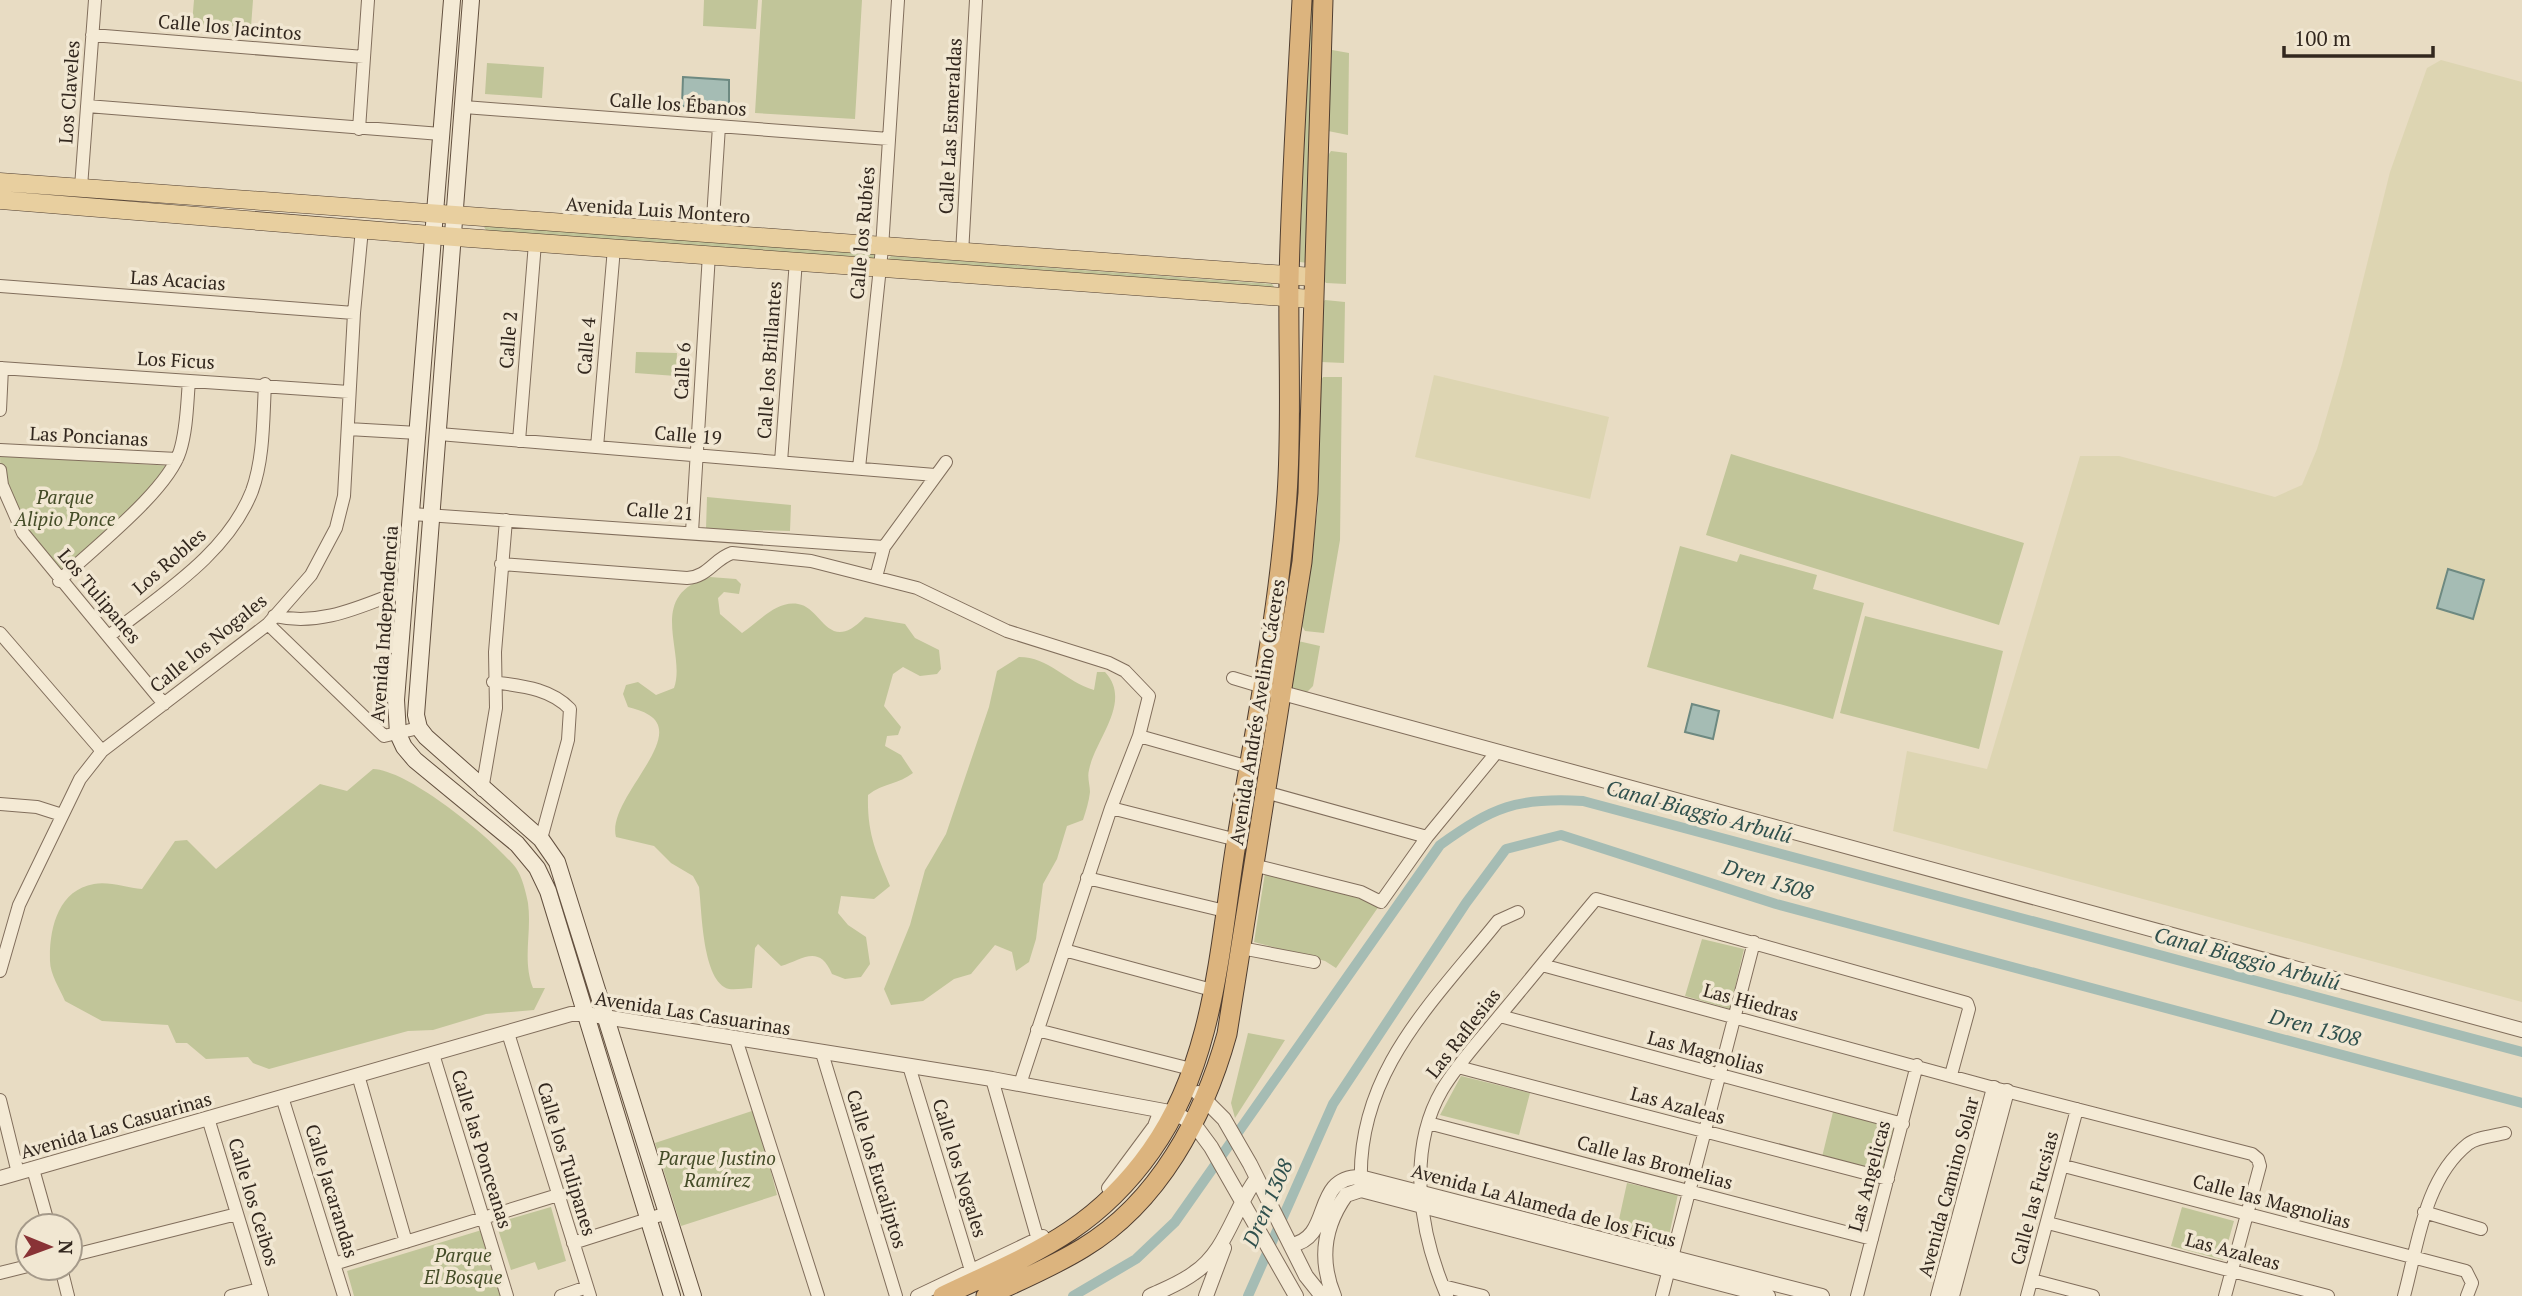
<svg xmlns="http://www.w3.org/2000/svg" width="2522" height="1296" font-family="'PT Serif',serif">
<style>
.farmland{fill:#ddd5b2}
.green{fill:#c1c599}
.water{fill:#a5bcb4;stroke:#6d8981;stroke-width:2}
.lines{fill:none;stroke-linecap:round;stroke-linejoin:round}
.canal{stroke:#a5bcb4;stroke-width:10}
.minor-casing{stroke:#816e5c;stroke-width:14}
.tertiary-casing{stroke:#816e5c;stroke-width:16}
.secondary-casing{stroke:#63503f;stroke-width:18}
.primary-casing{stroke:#4f3d30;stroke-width:19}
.trunk-casing{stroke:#4f3d30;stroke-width:21}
.minor{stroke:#f4ead5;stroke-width:12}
.tertiary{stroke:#f4ead5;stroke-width:14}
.secondary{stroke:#f4ead5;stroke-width:16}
.primary{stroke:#e8cf9f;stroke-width:18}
.trunk{stroke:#dcb47e;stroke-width:19}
.labels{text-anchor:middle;stroke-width:7;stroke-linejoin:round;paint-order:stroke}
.street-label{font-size:19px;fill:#32271e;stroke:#f1e7d2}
.park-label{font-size:19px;font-style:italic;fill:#444c27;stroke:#f1e7d2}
.water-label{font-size:21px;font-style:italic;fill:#2f504d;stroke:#f1e7d2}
</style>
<rect width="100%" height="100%" fill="#e8dcc3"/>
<!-- farmland -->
<path class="farmland" d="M 2441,60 L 2522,82 L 2522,1002 L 1893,831 L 1907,751 L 1987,769 L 2080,456 L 2119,456 L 2275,497 L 2302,485 L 2317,449 L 2342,364 L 2390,172 L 2427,68 Z
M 1434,375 L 1609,417 L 1590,499 L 1415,457 Z"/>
<!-- green -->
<path class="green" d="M 194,0 L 253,0 L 251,27 L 192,24 Z
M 704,0 L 758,0 L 756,29 L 703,26 Z
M 762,0 L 862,0 L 855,119 L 755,113 Z
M 1308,0 L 1317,0 L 1308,263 L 1300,262 Z
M 1332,50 L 1349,53 L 1348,135 L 1328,131 Z
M 487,63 L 544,67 L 542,98 L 485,94 Z
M 1331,151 L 1347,153 L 1346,284 L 1326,283 L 1322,279 L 1327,157 Z
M 491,223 L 876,254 L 875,261 L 489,234 L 484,227 Z
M 891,256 L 1272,284 L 1275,288 L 891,264 L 888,259 Z
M 1325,300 L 1345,302 L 1344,363 L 1321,362 L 1321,304 Z
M 636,352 L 677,353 L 676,376 L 635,373 Z
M 1323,377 L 1342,377 L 1340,540 L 1324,633 L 1305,631 L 1302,626 L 1318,506 L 1320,382 Z
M 1731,454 L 2024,543 L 1999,625 L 1706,535 Z
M 0,456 L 173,466 L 59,581 C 32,545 0,503 0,456 Z
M 707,497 L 791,505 L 790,531 L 706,529 Z
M 1680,546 L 1737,562 L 1740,554 L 1817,575 L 1813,589 L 1864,603 L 1833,719 L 1647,667 Z
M 710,577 L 736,579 L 741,584 L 739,594 L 724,592 L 718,598 L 720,614 L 742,633 C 758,623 776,600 798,604 C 822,607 828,656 865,617 L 905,624 L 915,638 L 939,650 L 941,669 L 937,674 L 920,676 L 903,667 L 893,674 L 884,706 L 901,727 L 898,735 L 887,736 L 885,746 L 901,755 L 913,773 C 899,784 883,783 868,795 C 867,834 876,852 890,886 L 874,899 L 841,896 L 838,913 L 848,925 L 866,937 L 870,964 L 861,977 L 845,979 L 832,974 C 819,943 802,960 781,966 L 758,944 L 755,948 L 752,988 C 745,988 736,990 729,989 C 702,982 702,911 699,887 L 693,876 L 671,863 L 654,846 L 616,837 C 606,800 687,738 649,715 C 643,711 635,709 628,707 L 623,694 L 626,685 L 638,682 L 656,695 L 674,688 C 687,653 644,595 710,577 Z
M 1865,616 L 2003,651 L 1979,749 L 1840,713 Z
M 1298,641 L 1320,646 L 1313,686 L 1306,693 L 1290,688 Z
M 1019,657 C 1049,657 1066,682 1094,690 L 1097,672 L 1105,672 C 1133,702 1095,739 1089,770 C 1087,777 1090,785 1090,792 C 1089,801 1086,811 1083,820 L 1067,826 L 1057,859 L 1043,884 L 1036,939 L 1029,962 L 1016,971 L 1012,952 L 995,945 L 971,974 L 954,979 L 923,1001 L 891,1005 L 884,989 L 910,925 L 925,870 L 946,834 L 989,707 L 997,671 Z
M 373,769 C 409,770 493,839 516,868 C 522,876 526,893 528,903 C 532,933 522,960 533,988 L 545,988 L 534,1010 L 486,1014 L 433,1030 L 408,1031 L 269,1069 L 253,1063 L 248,1057 L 206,1059 L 187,1043 L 176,1043 L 168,1025 L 102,1021 L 65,1001 C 60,989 50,974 50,961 C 49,929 58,890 94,884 C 109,881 127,888 142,889 L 175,841 L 187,840 L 216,869 L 320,784 L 347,791 Z
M 1265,873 L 1347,892 L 1379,906 L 1336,968 L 1325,961 L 1254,942 Z
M 1702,939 L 1744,949 L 1730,1009 L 1685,996 Z
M 1248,1033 L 1285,1040 L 1235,1118 L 1231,1103 Z
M 1461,1076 L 1530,1093 L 1519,1135 L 1440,1115 Z
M 755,1110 L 777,1195 L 681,1226 L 655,1143 Z
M 1833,1112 L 1894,1127 L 1882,1173 L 1822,1157 Z
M 1627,1183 L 1678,1194 L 1667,1245 L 1616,1233 Z
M 551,1207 L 566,1261 L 538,1270 L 535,1262 L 511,1270 L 496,1223 Z
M 2182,1207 L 2234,1221 L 2223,1260 L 2171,1246 Z
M 485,1229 L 504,1296 L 354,1296 L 347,1271 Z"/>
<!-- water -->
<path class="water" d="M 683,77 L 729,80 L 729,110 L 682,106 Z
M 2448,569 L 2484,580 L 2473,619 L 2437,608 Z
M 1692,704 L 1719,711 L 1713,739 L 1685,732 Z"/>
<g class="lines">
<!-- canal -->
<path class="canal" d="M 1073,1296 L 1136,1259 L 1175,1222 L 1440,845 C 1493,807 1517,797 1583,801 L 2522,1052
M 1248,1296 L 1333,1104 L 1466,903 L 1506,849 L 1561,835 L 1776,904 L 2522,1103"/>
<defs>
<path id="minor" d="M 92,35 L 364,57
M 87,106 L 441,134
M 464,107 L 889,139
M 359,129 L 368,0
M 81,187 L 95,0
M 712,234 L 719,126
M 962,254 L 976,0
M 0,286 L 354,313
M 0,368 L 349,392
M 0,410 L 2,368
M 348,429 L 418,433
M 439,434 L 935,475
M 519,441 L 535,243
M 597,447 L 614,248
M 0,450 L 177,459
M 781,462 L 796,260
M 859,468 L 882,248 L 898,0
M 0,470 L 2,485 L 23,533 L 164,704
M 412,514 L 884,547
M 692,532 L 709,254
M 501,564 L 687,578 C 708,577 714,559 732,553 L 811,561 L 917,588 L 1007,631 L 1109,663 L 1125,671 L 1149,696 L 1139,736 L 1111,808 L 1020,1084
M 876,577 L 884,547 L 946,462
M 59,581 C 91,550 168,491 180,451 C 187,429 187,403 189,381
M 274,616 C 323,627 363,605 407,589
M 268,624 L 384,736 L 419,728
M 0,633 L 102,751
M 109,636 C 160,595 227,555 252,491 C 264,458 263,419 265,384
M 1233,678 L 1263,687
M 493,682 C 521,686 550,688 570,709 L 568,740 L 541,839
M 1139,736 L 1249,767
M 482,790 L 496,708 L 495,652 L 506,520
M 1265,792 L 1427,837
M 0,804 L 37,807 L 62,815
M 1111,808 L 1237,840
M 1253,865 L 1361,892 L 1381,902 L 1427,837 L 1496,753
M 1087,878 L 1225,911
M 1241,948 L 1314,962
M 1064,950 L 1212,990
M 1542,965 L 1994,1088 L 2252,1154 L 2258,1159 L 2260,1166 L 2225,1296
M 0,971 L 19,905 L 80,779 L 102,751 L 268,624 L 311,575 L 336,528 L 344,496 L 354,313 L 362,229
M 1500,1016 L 1903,1124
M 1037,1030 L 1195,1070
M 508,1033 L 590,1296
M 736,1039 L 818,1296
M 822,1053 L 896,1296
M 433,1054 L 507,1296
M 909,1066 L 973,1277
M 1458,1067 L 1888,1179
M 358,1075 L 406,1242
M 992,1079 L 1040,1247
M 282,1097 L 344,1296
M 0,1100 L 18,1173
M 208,1118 L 262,1296
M 1428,1123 L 1872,1239
M 2064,1166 L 2466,1271 L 2472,1283 L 2467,1296
M 33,1169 L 49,1226
M 1361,1185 C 1356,1073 1433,1002 1498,921 L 1518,912
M 1108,1188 L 1154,1126 L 1160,1110
M 2424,1212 L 2481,1229
M 2048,1223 L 2328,1296
M 573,1243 L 667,1213
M 70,1256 L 237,1214
M 334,1264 L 558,1195
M 61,1268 L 68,1296
M 0,1273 L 28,1266
M 2032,1280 L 2093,1296
M 1443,1286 L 1483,1296
M 231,1296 L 260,1289
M 561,1296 L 587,1287
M 917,1296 L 1043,1236
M 1447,1296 C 1420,1234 1406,1152 1442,1090 C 1458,1063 1481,1039 1501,1014 C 1533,976 1564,937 1596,899 L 1967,1003 L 1969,1009 L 1951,1075
M 1662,1296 L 1754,942
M 1857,1296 L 1917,1065
M 2027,1296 L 2077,1109
M 2404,1296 C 2418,1245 2424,1179 2468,1144 C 2477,1137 2494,1136 2505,1133"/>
<path id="tertiary" d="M 1275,691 L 2522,1030
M 1198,1093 L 1224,1119 L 1250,1164 L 1306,1276 L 1322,1296
M 0,1178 L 571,1014 L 586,1014 L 992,1079 L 1175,1113 L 1194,1124 L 1211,1147 L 1296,1296
M 1291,1245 C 1334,1238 1311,1177 1360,1177 L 1822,1296
M 1150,1296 C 1165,1289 1181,1283 1194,1273 C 1227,1251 1234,1208 1257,1178
M 1206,1296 L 1224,1248
M 1334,1296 C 1319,1260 1323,1227 1346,1195 L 1361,1190 L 1768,1296
M 1938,1296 L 1994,1088
M 1952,1296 L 2007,1091"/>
<path id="secondary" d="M 452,0 L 396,700 L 398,734 L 404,747 L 415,760 L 517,844 L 537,868 L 548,891 L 672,1296
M 471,0 L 416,715 L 419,728 L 426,737 L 541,839 L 557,862 L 693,1296"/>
<path id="primary" d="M 0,182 L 1313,277
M 0,200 L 455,237 L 1312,299"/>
<path id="trunk" d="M 943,1296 C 1029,1255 1093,1233 1151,1151 C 1213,1064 1219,953 1235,850 C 1254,732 1279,615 1287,495 C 1292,424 1288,351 1289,280 C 1291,187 1297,93 1302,0
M 986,1296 C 1019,1281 1052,1267 1083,1248 C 1159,1202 1204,1117 1227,1034 L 1302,562 L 1308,493 L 1323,0"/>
</defs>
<!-- minor casing -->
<use href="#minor" class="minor-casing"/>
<!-- tertiary casing -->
<use href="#tertiary" class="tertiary-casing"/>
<!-- secondary casing -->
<use href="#secondary" class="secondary-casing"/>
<!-- primary casing -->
<use href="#primary" class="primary-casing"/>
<!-- trunk casing -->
<use href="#trunk" class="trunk-casing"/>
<!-- minor -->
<use href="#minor" class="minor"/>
<!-- tertiary -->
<use href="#tertiary" class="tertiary"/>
<!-- secondary -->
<use href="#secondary" class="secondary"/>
<!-- primary -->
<use href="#primary" class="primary"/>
<!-- trunk -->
<use href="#trunk" class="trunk"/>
</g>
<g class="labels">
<!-- street labels -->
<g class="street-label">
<text transform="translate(230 27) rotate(5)" y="7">Calle los Jacintos</text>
<text transform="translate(69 92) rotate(-86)" y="7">Los Claveles</text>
<text transform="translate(678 104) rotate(4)" y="7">Calle los Ébanos</text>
<text transform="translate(950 126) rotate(-87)" y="7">Calle Las Esmeraldas</text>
<text transform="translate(658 210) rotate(4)" y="7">Avenida Luis Montero</text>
<text transform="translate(862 233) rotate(-85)" y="7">Calle los Rubíes</text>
<text transform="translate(178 280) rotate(4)" y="7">Las Acacias</text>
<text transform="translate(508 340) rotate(-85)" y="7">Calle 2</text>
<text transform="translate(586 346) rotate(-85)" y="7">Calle 4</text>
<text transform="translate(176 360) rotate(3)" y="7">Los Ficus</text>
<text transform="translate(769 360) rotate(-86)" y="7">Calle los Brillantes</text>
<text transform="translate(682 371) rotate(-87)" y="7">Calle 6</text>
<text transform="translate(688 435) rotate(5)" y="7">Calle 19</text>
<text transform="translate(89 436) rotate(3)" y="7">Las Poncianas</text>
<text transform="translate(660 511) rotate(4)" y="7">Calle 21</text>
<text transform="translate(169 561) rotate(-41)" y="7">Los Robles</text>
<text transform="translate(100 596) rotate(50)" y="7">Los Tulipanes</text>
<text transform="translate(384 624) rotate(-86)" y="7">Avenida Independencia</text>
<text transform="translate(208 643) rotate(-39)" y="7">Calle los Nogales</text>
<text transform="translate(1257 712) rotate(-81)" y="7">Avenida Andrés Avelino Cáceres</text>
<text transform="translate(1751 1002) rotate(15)" y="7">Las Hiedras</text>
<text transform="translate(693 1013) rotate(9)" y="7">Avenida Las Casuarinas</text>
<text transform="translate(1463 1033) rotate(-52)" y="7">Las Raflesias</text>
<text transform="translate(1706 1052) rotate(15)" y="7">Las Magnolias</text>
<text transform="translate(1678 1105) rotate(15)" y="7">Las Azaleas</text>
<text transform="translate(116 1125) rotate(-16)" y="7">Avenida Las Casuarinas</text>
<text transform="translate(482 1149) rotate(73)" y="7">Calle las Ponceanas</text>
<text transform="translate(567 1159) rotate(73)" y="7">Calle los Tulipanes</text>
<text transform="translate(1655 1162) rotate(15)" y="7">Calle las Bromelias</text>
<text transform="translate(960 1168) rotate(73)" y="7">Calle los Nogales</text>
<text transform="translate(877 1169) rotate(73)" y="7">Calle los Eucaliptos</text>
<text transform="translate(1869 1176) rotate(-75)" y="7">Las Angelicas</text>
<text transform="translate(1948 1187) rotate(-75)" y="7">Avenida Camino Solar</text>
<text transform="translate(332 1191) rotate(73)" y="7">Calle Jacarandas</text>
<text transform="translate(2034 1198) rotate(-75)" y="7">Calle las Fucsias</text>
<text transform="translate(2272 1201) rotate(15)" y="7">Calle las Magnolias</text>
<text transform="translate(254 1202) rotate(73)" y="7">Calle los Ceibos</text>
<text transform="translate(1544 1205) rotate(15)" y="7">Avenida La Alameda de los Ficus</text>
<text transform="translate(2233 1251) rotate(15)" y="7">Las Azaleas</text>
</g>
<!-- park labels -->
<g class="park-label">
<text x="65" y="504">Parque<tspan x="65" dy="22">Alipio Ponce</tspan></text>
<text x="717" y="1165">Parque Justino<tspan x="717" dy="22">Ramírez</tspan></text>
<text x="463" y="1262">Parque<tspan x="463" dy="22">El Bosque</tspan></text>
</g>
<!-- water labels -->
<g class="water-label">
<text transform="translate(1699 812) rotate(15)" y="7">Canal Biaggio Arbulú</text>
<text transform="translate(1768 880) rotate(17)" y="7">Dren 1308</text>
<text transform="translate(2247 959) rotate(15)" y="7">Canal Biaggio Arbulú</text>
<text transform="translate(2315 1028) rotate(15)" y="7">Dren 1308</text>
<text transform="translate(1268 1203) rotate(-66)" y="7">Dren 1308</text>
</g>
</g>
<!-- north arrow -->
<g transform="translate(49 1247) rotate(91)"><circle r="33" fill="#f1e7d2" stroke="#a59a8a" stroke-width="2"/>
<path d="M0-5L12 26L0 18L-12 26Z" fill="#893336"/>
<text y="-10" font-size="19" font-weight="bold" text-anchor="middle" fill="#32271e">N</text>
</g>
<!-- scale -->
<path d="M2284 46v10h149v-10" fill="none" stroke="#32271e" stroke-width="3.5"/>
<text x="2294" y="46" font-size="21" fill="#32271e" stroke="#f1e7d2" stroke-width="5" paint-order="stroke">100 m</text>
</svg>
